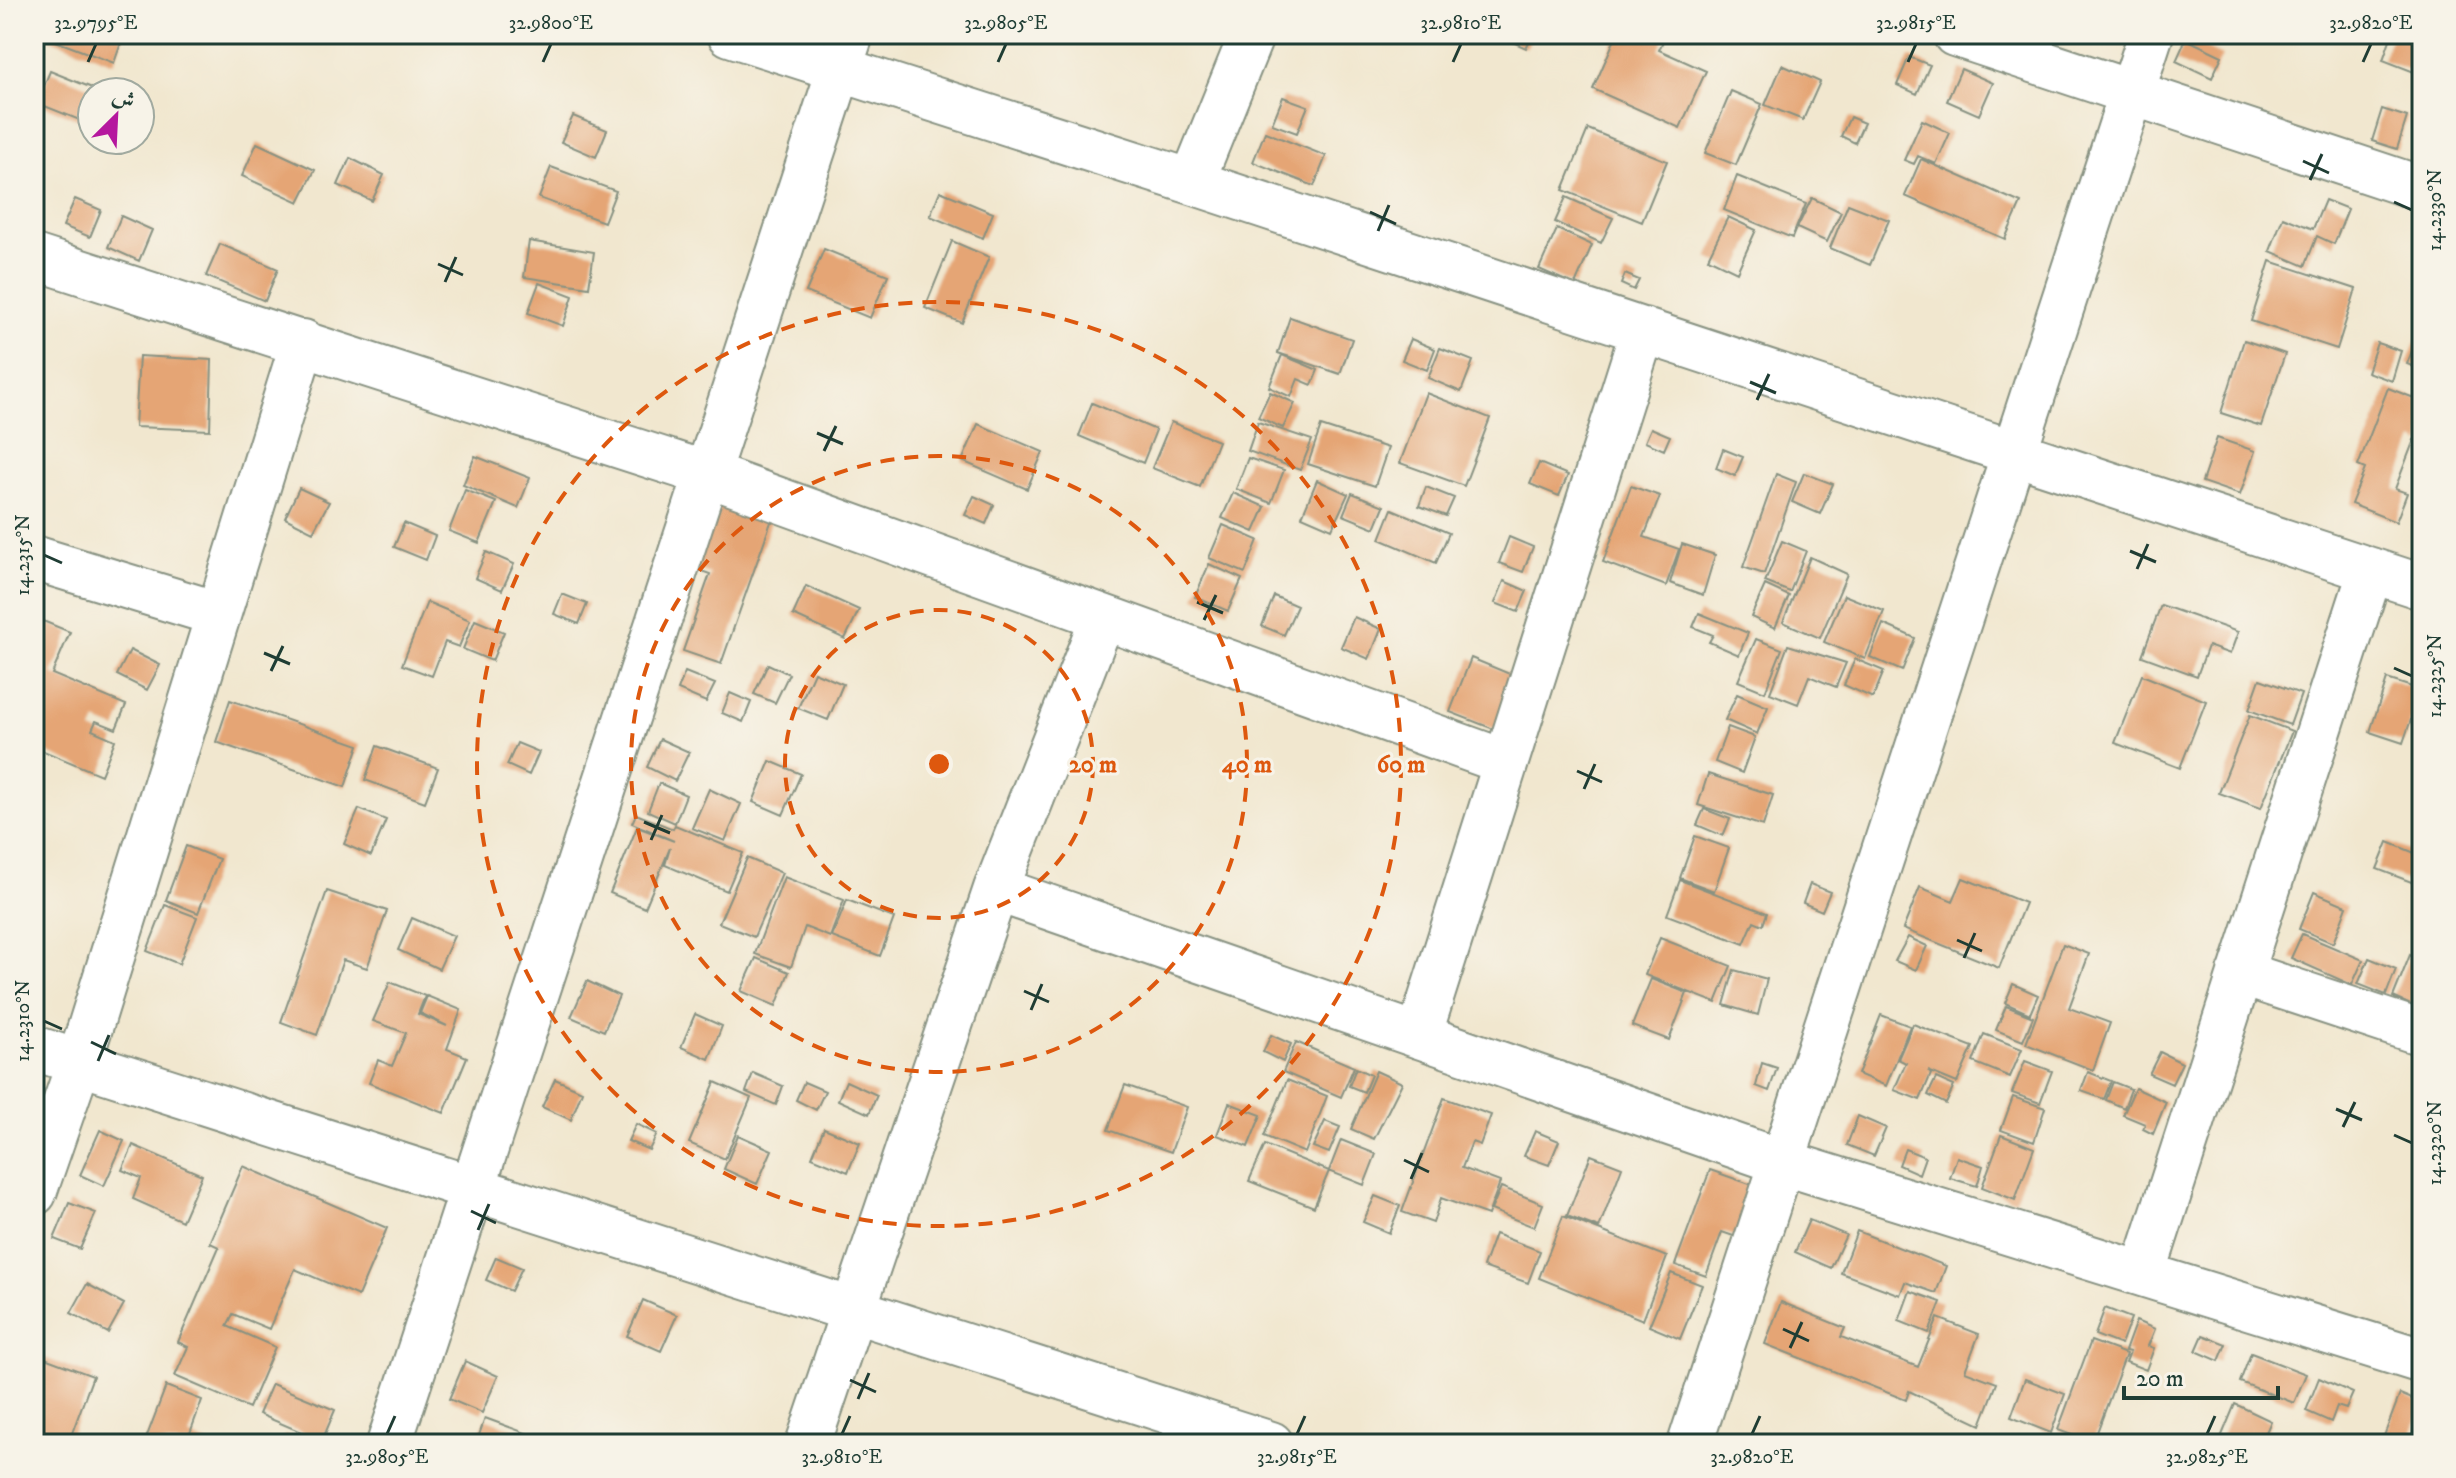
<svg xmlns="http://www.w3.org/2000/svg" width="2456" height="1478" font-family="'IM FELL DW Pica',Amiri,serif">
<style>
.building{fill:#e5a574}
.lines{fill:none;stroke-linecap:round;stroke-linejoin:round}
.street-casing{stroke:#889282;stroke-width:48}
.street{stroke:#fff;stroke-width:44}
.ticks{fill:none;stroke:#1f3d34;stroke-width:3}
.ring{fill:none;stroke:#de580e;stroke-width:4;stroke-dasharray:14 10}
.centre{fill:#de580e;stroke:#f7f3e8;stroke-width:4}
.ring-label{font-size:24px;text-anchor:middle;font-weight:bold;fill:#de580e;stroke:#f7f3e8;stroke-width:6;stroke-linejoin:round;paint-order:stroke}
.neatline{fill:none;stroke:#1f3d34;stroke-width:3}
.ticks-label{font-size:20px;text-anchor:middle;fill:#1f3d34}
</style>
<rect width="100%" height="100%" fill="#f7f3e8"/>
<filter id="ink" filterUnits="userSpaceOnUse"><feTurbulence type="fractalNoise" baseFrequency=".0125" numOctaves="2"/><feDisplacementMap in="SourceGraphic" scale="16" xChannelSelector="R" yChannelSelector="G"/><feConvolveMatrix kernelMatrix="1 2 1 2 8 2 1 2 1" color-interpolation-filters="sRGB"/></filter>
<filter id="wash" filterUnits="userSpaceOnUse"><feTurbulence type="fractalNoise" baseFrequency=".006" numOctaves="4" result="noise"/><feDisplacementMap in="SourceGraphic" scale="32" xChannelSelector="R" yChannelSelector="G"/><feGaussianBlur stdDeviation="1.8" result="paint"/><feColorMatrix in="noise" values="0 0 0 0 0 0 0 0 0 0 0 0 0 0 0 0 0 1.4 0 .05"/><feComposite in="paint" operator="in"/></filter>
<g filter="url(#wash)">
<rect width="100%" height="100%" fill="#f1e7cf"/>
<g id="blocks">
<!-- building -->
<path class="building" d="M 37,34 L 124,34 L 114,63 Z
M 1495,34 L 1533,34 L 1526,48 Z
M 1617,34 L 1666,34 L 1659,50 L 1706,71 L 1680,128 L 1593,89 Z
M 2392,34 L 2422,34 L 2422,75 L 2383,60 Z
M 2186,39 L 2222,56 L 2212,78 L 2176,61 Z
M 1909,57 L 1930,65 L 1917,94 L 1897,85 Z
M 1782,65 L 1820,82 L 1803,120 L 1765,105 Z
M 1961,69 L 1993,83 L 1979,115 L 1947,101 Z
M 50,71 L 102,92 L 92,92 L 92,111 L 87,123 L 37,103 Z
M 1731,91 L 1762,104 L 1736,165 L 1705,153 Z
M 1283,97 L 1308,106 L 1297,133 L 1272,124 Z
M 2382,109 L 2407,117 L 2397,149 L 2372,141 Z
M 573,116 L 607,130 L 596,157 L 561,142 Z
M 1850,117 L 1864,123 L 1855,143 L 1841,136 Z
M 1922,120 L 1950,133 L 1936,164 L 1918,156 L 1914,164 L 1904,160 Z
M 1588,129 L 1667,161 L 1642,222 L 1563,190 Z
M 1265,132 L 1326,156 L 1314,186 L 1253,162 Z
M 257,143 L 315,170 L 299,202 L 242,176 Z
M 350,158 L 384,175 L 372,201 L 338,185 Z
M 1921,159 L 2021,203 L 2005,239 L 1905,196 Z
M 551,167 L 616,191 L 604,222 L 539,198 Z
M 1737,176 L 1806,204 L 1792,238 L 1724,210 Z
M 940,191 L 993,213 L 983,238 L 930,216 Z
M 1566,197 L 1613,218 L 1601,243 L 1555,222 Z
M 1812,198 L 1841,212 L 1827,242 L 1797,228 Z
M 75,199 L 101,210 L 90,237 L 63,226 Z
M 2325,200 L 2348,209 L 2334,244 L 2317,236 L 2305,266 L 2270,251 L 2283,217 L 2313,229 Z
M 1848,204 L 1889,220 L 1870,265 L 1830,248 Z
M 121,216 L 152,230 L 139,261 L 108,247 Z
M 1728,217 L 1756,230 L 1737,272 L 1708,258 Z
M 1557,229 L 1592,245 L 1575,285 L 1539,269 Z
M 529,241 L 594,252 L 589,287 L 524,277 Z
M 952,241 L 989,257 L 962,323 L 925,308 Z
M 220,244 L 278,269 L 265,301 L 206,276 Z
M 824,249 L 888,275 L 870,318 L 806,292 Z
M 2270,261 L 2356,289 L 2337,349 L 2251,321 Z
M 1625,274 L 1639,280 L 1634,290 L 1621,284 Z
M 539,283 L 573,296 L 563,326 L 528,313 Z
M 1290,317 L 1352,339 L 1340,374 L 1278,353 Z
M 2419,333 L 2422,334 L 2422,370 L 2407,364 Z
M 1411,339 L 1435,349 L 1427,370 L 1402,360 Z
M 2244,340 L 2285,354 L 2261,426 L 2221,413 Z
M 2377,343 L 2401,351 L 2392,381 L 2367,372 Z
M 1440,348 L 1473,361 L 1461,392 L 1428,378 Z
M 1282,355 L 1318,370 L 1312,385 L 1298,379 L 1291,397 L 1269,387 Z
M 139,356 L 212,360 L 210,430 L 135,427 Z
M 2388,388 L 2422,401 L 2422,444 L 2414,440 L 2395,489 L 2407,493 L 2396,522 L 2351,504 L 2365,469 L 2358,466 Z
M 1270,392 L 1295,403 L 1283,428 L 1258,417 Z
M 1426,393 L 1490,418 L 1464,486 L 1400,463 Z
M 1092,403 L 1156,430 L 1143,463 L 1079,436 Z
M 1171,422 L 1218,441 L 1200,487 L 1152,468 Z
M 1258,422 L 1312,440 L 1300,470 L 1248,451 Z
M 978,424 L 1043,452 L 1027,489 L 962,461 Z
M 1321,426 L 1388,448 L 1375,486 L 1308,464 Z
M 1651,428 L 1670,436 L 1664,450 L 1645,442 Z
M 2217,438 L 2255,451 L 2240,495 L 2202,482 Z
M 1723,449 L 1743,457 L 1735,476 L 1716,468 Z
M 475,456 L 530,478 L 518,508 L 463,485 Z
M 1248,458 L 1284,470 L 1271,503 L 1236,489 Z
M 1539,463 L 1568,475 L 1559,496 L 1530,484 Z
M 1804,473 L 1833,484 L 1820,514 L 1792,502 Z
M 1776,474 L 1796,482 L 1764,574 L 1743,567 Z
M 1317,480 L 1348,494 L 1332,529 L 1302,516 Z
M 1631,486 L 1660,496 L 1644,537 L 1679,549 L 1666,586 L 1603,562 Z
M 1426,487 L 1454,498 L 1446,516 L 1419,506 Z
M 299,488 L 329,502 L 313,532 L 285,518 Z
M 465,490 L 496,502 L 479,543 L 449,531 Z
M 1233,493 L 1265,507 L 1254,532 L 1222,518 Z
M 1352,493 L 1384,506 L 1375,528 L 1343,515 Z
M 974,496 L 994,505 L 986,524 L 965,515 Z
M 714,498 L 772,519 L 721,664 L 683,651 L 710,574 L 690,567 Z
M 1392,509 L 1449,533 L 1436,563 L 1380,539 Z
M 404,523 L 435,536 L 426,560 L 394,547 Z
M 1223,525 L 1258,540 L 1245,573 L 1209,558 Z
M 1509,537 L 1533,547 L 1523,572 L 1499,563 Z
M 1782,541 L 1806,551 L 1790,592 L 1765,582 Z
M 1682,544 L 1715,555 L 1703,595 L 1670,583 Z
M 486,552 L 514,564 L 502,590 L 475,578 Z
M 1810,557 L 1847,574 L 1820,638 L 1783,622 Z
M 1209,564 L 1242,579 L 1228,611 L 1195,597 Z
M 1504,581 L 1527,591 L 1518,612 L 1495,603 Z
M 1765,585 L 1789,596 L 1775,628 L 1751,617 Z
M 806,586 L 859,610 L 845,639 L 793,615 Z
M 562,594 L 587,604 L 579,624 L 554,614 Z
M 1844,595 L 1884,611 L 1865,659 L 1824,642 Z
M 1274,596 L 1297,606 L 1284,635 L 1262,626 Z
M 427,602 L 470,620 L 459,647 L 445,642 L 432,676 L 402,665 Z
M 2161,605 L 2238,632 L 2230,654 L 2208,646 L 2197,676 L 2142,656 Z
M 1699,613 L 1748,633 L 1739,655 L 1709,642 L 1713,635 L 1693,627 Z
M 1354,617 L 1381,629 L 1369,659 L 1341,647 Z
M 475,620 L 504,632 L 492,661 L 463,649 Z
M 43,621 L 70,632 L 52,674 L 126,705 L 116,729 L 96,721 L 92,730 L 115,740 L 101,775 L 34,747 L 34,642 Z
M 1883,624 L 1915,638 L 1902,671 L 1870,657 Z
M 1756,639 L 1782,649 L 1765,692 L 1738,681 Z
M 1788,645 L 1846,663 L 1836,687 L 1809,676 L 1798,704 L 1770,693 Z
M 130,650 L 160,665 L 147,690 L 117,675 Z
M 1471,658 L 1517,677 L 1496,730 L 1450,712 Z
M 1855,659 L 1884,671 L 1873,698 L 1844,685 Z
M 768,664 L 789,674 L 775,703 L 754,694 Z
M 685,672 L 715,684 L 706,702 L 678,690 Z
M 814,672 L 843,684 L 828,720 L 798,708 Z
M 2142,675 L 2206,701 L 2180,768 L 2115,743 Z
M 2260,679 L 2301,694 L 2290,725 L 2249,710 Z
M 2387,679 L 2421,690 L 2403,743 L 2370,732 Z
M 730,693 L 751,702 L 743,722 L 722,713 Z
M 1737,694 L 1768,707 L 1757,734 L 1725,720 Z
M 230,700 L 359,745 L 345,787 L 216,742 Z
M 2250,715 L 2292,731 L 2261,808 L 2219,793 Z
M 1728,727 L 1755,737 L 1742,773 L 1715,762 Z
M 660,739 L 689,752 L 675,781 L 647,767 Z
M 517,743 L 539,752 L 529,775 L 507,765 Z
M 377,746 L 438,768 L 425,802 L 365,780 Z
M 770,761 L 801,774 L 783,815 L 753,802 Z
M 1708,774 L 1773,795 L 1763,826 L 1698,805 Z
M 659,783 L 686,795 L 675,823 L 648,811 Z
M 709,789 L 741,804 L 725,841 L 692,828 Z
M 359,809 L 386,820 L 371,856 L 344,844 Z
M 1704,809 L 1730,819 L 1723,836 L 1697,825 Z
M 636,814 L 673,829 L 675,825 L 743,853 L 727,891 L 665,865 L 670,848 L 645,908 L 610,893 L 637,827 L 674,841 L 632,823 Z
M 1695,836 L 1729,848 L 1714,891 L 1680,878 Z
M 2388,842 L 2422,856 L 2422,886 L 2377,869 Z
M 186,846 L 219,859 L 198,913 L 166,900 Z
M 747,858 L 782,873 L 754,937 L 719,923 Z
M 784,877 L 844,900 L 830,937 L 805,927 L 791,967 L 755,954 Z
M 1963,878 L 2025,903 L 1999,968 L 1903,929 L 1920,887 L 1953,901 Z
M 1680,880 L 1767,913 L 1763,925 L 1754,921 L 1744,944 L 1667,915 Z
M 1810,884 L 1830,892 L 1822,911 L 1803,903 Z
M 327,891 L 387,911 L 367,968 L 343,960 L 317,1035 L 281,1022 Z
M 2314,892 L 2347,906 L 2333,943 L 2299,929 Z
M 847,900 L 894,918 L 880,956 L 832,937 Z
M 165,905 L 197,917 L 179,964 L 147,951 Z
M 412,918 L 454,936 L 439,969 L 398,950 Z
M 2302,934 L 2363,960 L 2352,985 L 2291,958 Z
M 1908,937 L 1927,946 L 1916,970 L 1895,961 Z
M 1660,938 L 1731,966 L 1716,1003 L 1645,975 Z
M 2063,944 L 2089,954 L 2069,1008 L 2110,1023 L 2093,1070 L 2026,1044 Z
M 2410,955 L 2422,961 L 2422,1010 L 2393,997 Z
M 756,958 L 789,972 L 776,1006 L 741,991 Z
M 2369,958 L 2396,969 L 2386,995 L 2358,984 Z
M 1734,970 L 1767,979 L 1758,1015 L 1724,1005 Z
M 1651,979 L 1687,993 L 1669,1040 L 1632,1026 Z
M 587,981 L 619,996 L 604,1031 L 571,1017 Z
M 390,982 L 425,996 L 418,1014 L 447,1026 L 420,1013 L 427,996 L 461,1010 L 447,1049 L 467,1057 L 444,1113 L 369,1083 L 378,1060 L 392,1066 L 406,1033 L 373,1021 Z
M 2013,984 L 2038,995 L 2030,1014 L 2005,1003 Z
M 2006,1006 L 2033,1017 L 2023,1041 L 1996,1030 Z
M 695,1014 L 722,1026 L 709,1059 L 681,1047 Z
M 1881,1015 L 1910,1026 L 1886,1086 L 1858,1074 Z
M 1913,1024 L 1973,1047 L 1957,1083 L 1928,1071 L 1931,1074 L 1920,1100 L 1894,1090 L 1906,1063 L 1898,1059 Z
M 1984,1034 L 2022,1049 L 2010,1077 L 1973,1062 Z
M 1271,1035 L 1291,1044 L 1283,1062 L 1263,1052 Z
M 1296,1042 L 1354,1067 L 1341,1097 L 1283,1072 Z
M 2160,1052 L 2182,1063 L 2172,1084 L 2149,1074 Z
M 2025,1061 L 2052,1071 L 2040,1103 L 2012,1093 Z
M 1762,1063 L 1777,1068 L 1769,1091 L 1756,1086 Z
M 1356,1068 L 1371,1075 L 1364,1092 L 1349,1086 Z
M 1376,1071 L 1402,1083 L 1374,1139 L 1351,1129 Z
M 2088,1072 L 2111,1081 L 2104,1099 L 2081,1091 Z
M 753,1073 L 783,1086 L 776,1105 L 746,1092 Z
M 1936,1078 L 1954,1086 L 1946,1104 L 1928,1095 Z
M 555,1079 L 582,1091 L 571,1120 L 542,1107 Z
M 1287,1080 L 1327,1096 L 1305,1153 L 1264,1136 Z
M 846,1081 L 877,1095 L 869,1114 L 838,1100 Z
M 715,1082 L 751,1098 L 725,1159 L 689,1143 Z
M 804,1082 L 825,1091 L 816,1110 L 796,1100 Z
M 2113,1082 L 2131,1089 L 2124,1108 L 2106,1100 Z
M 1125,1085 L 1187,1107 L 1171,1152 L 1108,1130 Z
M 2135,1088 L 2166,1102 L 2153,1134 L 2143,1129 L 2145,1124 L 2123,1115 Z
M 2013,1097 L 2045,1108 L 2034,1142 L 2001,1130 Z
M 1444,1098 L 1491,1115 L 1480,1145 L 1472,1142 L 1462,1168 L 1500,1182 L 1488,1215 L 1441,1198 L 1433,1223 L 1402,1212 Z
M 1229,1103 L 1261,1115 L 1248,1147 L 1217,1135 Z
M 1858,1116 L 1886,1128 L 1874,1156 L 1847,1145 Z
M 1325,1121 L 1340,1127 L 1329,1153 L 1313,1147 Z
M 636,1124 L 657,1134 L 649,1150 L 628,1141 Z
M 824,1128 L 860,1143 L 848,1172 L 812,1157 Z
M 100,1130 L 124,1141 L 104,1186 L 80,1175 Z
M 1535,1131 L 1559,1141 L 1549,1165 L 1524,1156 Z
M 738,1135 L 772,1150 L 757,1184 L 724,1169 Z
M 2001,1135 L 2034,1148 L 2015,1200 L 1982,1187 Z
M 1341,1140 L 1376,1154 L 1364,1185 L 1329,1171 Z
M 133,1145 L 202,1175 L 182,1221 L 133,1199 L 141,1178 L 122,1170 Z
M 1265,1145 L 1329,1171 L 1314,1207 L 1249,1181 Z
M 1905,1149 L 1925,1157 L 1919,1174 L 1899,1165 Z
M 1591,1155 L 1622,1167 L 1599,1228 L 1567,1216 Z
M 1957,1157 L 1983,1166 L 1977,1186 L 1950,1178 Z
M 243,1166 L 387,1228 L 358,1296 L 295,1269 L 269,1329 L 233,1314 L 227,1326 L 275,1347 L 249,1408 L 175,1376 L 188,1347 L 178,1342 L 219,1247 L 210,1243 Z
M 1710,1170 L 1761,1188 L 1742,1239 L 1722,1232 L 1706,1276 L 1675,1265 Z
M 1501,1187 L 1543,1204 L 1534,1227 L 1491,1210 Z
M 1375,1196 L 1400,1206 L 1389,1233 L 1363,1222 Z
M 69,1203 L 96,1213 L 80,1249 L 54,1239 Z
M 1563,1216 L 1667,1257 L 1643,1320 L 1539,1278 Z
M 1809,1220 L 1846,1235 L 1831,1268 L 1795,1252 Z
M 1857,1231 L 1946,1266 L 1936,1293 L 1905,1282 L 1900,1295 L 1841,1273 Z
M 1495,1234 L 1540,1251 L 1528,1283 L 1483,1267 Z
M 496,1257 L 522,1268 L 511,1291 L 486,1280 Z
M 1671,1273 L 1702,1285 L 1680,1339 L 1649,1326 Z
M 87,1284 L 124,1304 L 108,1333 L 71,1313 Z
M 1910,1291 L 1941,1302 L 1929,1333 L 1899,1321 Z
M 643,1300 L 677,1315 L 661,1351 L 627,1336 Z
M 1781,1302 L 1845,1328 L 1841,1337 L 1918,1367 L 1938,1318 L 1979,1334 L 1965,1371 L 1997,1383 L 1981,1425 L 1909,1391 L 1906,1400 L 1765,1344 Z
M 2105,1308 L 2131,1318 L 2121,1345 L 2095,1335 Z
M 2136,1321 L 2155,1329 L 2148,1346 L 2154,1348 L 2146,1370 L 2126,1362 L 2130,1352 L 2125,1351 Z
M 2203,1335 L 2226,1344 L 2219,1361 L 2196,1351 Z
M 2091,1341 L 2126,1354 L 2093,1443 L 2058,1430 Z
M 2251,1353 L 2306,1374 L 2294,1403 L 2240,1382 Z
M 34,1354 L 93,1376 L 68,1444 L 34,1444 Z
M 465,1361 L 498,1376 L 482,1413 L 449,1399 Z
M 2319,1378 L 2353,1393 L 2346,1409 L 2337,1406 L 2331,1422 L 2306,1411 Z
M 2025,1379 L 2065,1394 L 2051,1433 L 2011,1417 Z
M 272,1384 L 335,1410 L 322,1441 L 259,1414 Z
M 166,1386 L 202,1400 L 189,1436 L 210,1444 L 144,1444 Z
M 2400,1394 L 2422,1403 L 2409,1444 L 2381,1444 Z
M 2235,1404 L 2271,1421 L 2261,1444 L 2228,1444 L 2220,1440 Z
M 485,1418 L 555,1444 L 476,1444 Z
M 285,1435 L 306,1444 L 280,1444 Z"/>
</g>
</g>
<g filter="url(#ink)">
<use href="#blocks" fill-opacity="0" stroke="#889282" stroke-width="2"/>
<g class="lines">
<defs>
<path id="street" d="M 730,34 L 1192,182 L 2422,587
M 1955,34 L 2422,189
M 1192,182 L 1252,34
M 34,257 L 707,474 L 1505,762
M 34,558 L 218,614
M 996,889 L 1782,1162 L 2422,1361
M 2240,973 L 2422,1033
M 1419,1036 L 1643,330
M 34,1048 L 1271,1444
M 34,1193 L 79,1063 L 303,342
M 2143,1274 L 2371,570
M 389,1444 L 851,34
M 808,1444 L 996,889 L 1103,617
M 1690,1444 L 2151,34"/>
</defs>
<!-- street casing -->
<use href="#street" class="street-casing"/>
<!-- street -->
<use href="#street" class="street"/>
</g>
</g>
<!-- ticks -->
<path class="ticks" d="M 88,62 L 96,44M 543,62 L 551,44M 998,62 L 1006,44M 1453,62 L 1461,44M 1908,62 L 1916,44M 2363,62 L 2371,44M 2303,161 L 2329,173M 2310,180 L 2322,154M 2394,202 L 2412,210M 1370,212 L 1396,224M 1378,231 L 1389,205M 438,264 L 463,275M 445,282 L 456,257M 1750,382 L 1776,393M 1757,400 L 1769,374M 817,433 L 843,444M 824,451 L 836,426M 2130,551 L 2156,562M 44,555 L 62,563M 2137,569 L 2148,544M 1197,602 L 1223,613M 1204,620 L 1216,595M 264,653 L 290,664M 2394,668 L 2412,676M 271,671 L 283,646M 1577,771 L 1602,782M 1584,789 L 1595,764M 644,822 L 670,833M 651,840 L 662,815M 1957,940 L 1982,951M 1964,958 L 1975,933M 1024,991 L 1049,1002M 1031,1010 L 1042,984M 44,1021 L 62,1029M 91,1042 L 116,1054M 98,1061 L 109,1035M 2336,1109 L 2362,1120M 2343,1127 L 2355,1102M 2394,1135 L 2412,1143M 1404,1160 L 1429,1172M 1411,1179 L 1422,1153M 471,1211 L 496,1223M 478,1230 L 489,1204M 1783,1329 L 1809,1341M 1790,1348 L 1802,1322M 850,1380 L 876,1392M 858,1399 L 869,1373M 387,1434 L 395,1416M 842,1434 L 850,1416M 1297,1434 L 1305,1416M 1752,1434 L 1760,1416M 2207,1434 L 2215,1416"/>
<!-- distance rings -->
<g class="ring">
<circle cx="939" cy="764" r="154"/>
<circle cx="939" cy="764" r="308"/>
<circle cx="939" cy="764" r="462"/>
</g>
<circle cx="939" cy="764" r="12" class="centre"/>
<g class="ring-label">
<text x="1093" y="772">20 m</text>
<text x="1247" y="772">40 m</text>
<text x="1401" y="772">60 m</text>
</g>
<!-- margin -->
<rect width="2456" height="1478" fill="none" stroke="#f7f3e8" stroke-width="88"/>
<!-- north arrow -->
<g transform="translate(116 116) rotate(24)"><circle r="38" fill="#f7f3e8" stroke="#a1aaa0" stroke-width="2"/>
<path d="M0-6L14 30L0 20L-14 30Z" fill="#b5179e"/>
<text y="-12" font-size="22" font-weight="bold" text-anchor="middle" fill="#1f3d34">ش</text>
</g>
<!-- scale -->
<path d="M2124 1386v12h154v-12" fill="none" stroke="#1f3d34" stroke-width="4"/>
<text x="2136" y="1386" font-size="24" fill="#1f3d34" stroke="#f7f3e8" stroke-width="6" paint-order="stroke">20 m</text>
<rect x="44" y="44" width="2368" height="1390" class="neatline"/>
<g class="ticks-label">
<text x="96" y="29">32.9795°E</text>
<text x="551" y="29">32.9800°E</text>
<text x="1006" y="29">32.9805°E</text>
<text x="1461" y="29">32.9810°E</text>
<text x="1916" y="29">32.9815°E</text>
<text x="2371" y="29">32.9820°E</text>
<text transform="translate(2434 210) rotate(-90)" y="7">14.2330°N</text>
<text transform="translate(22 555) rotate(-90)" y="7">14.2315°N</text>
<text transform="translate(2434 676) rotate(-90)" y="7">14.2325°N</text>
<text transform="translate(22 1021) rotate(-90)" y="7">14.2310°N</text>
<text transform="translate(2434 1143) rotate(-90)" y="7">14.2320°N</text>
<text x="387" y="1463">32.9805°E</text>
<text x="842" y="1463">32.9810°E</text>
<text x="1297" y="1463">32.9815°E</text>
<text x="1752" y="1463">32.9820°E</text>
<text x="2207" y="1463">32.9825°E</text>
</g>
</svg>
